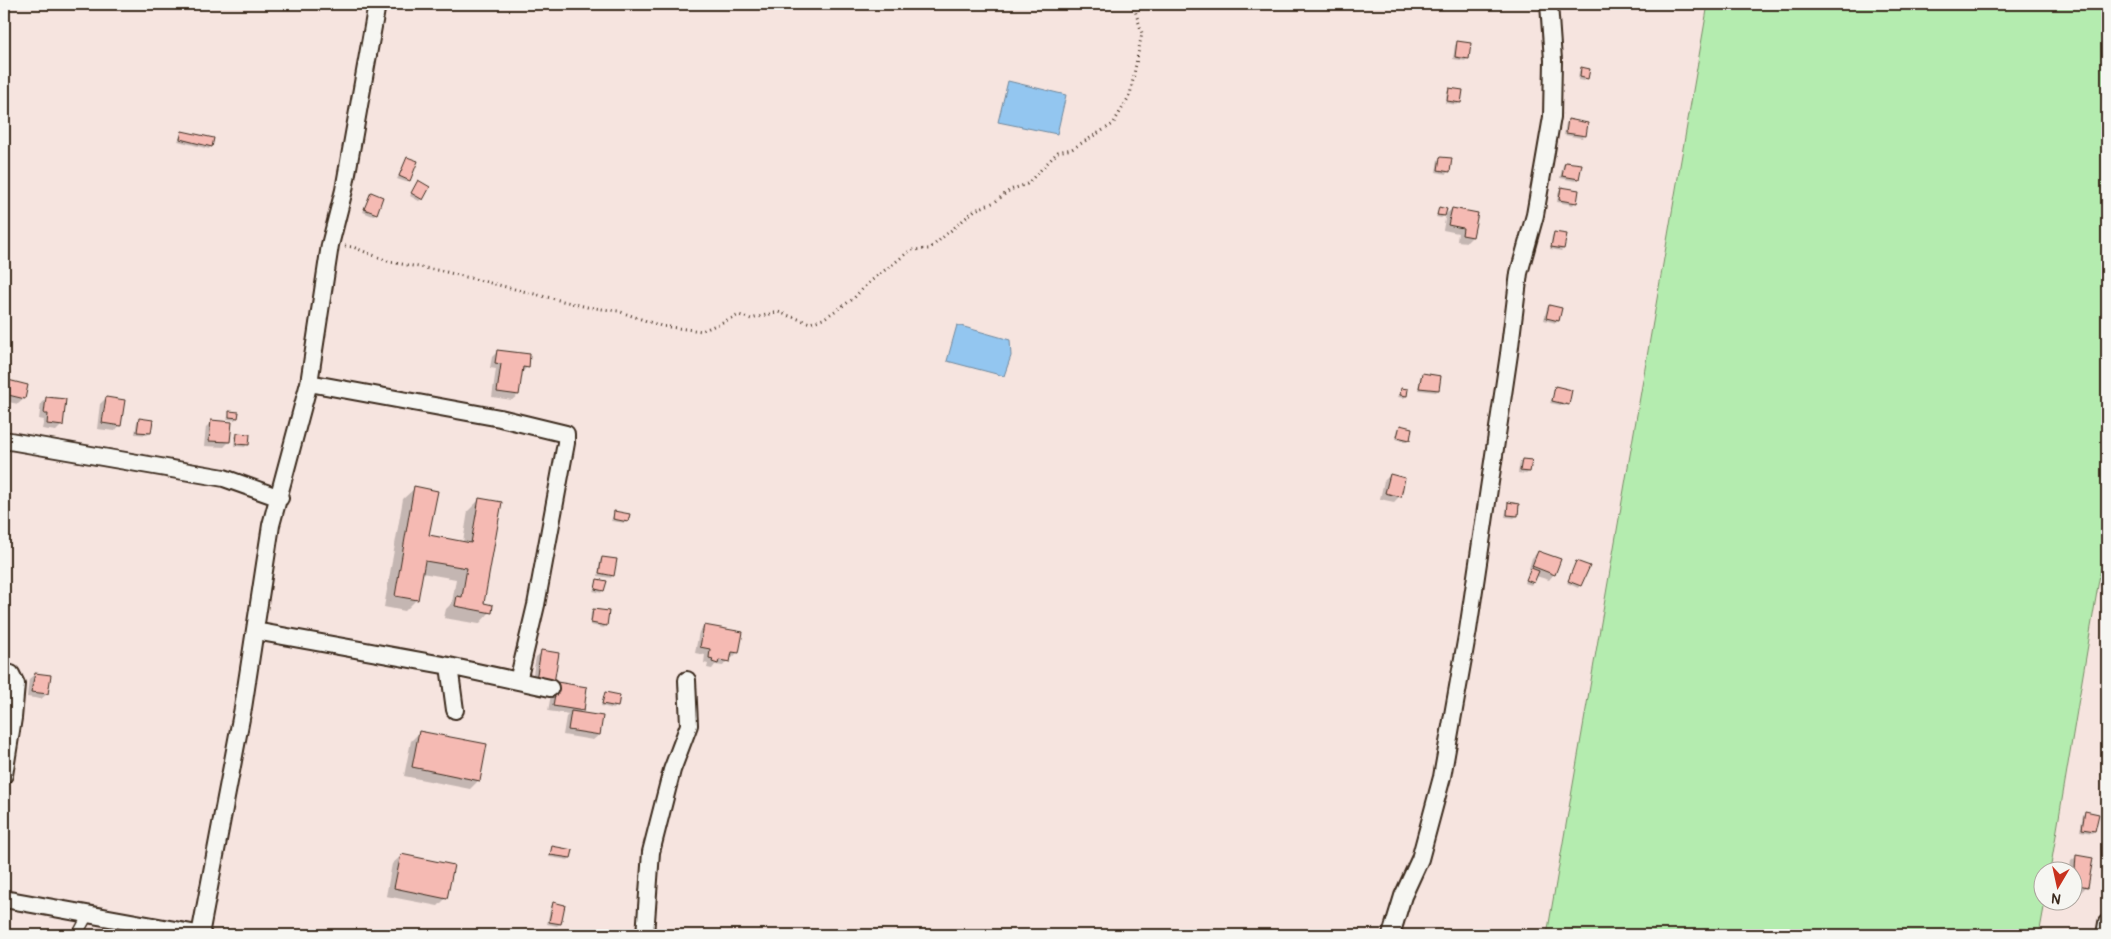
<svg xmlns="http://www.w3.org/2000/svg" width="2111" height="939" font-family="Pangolin,sans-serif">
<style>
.green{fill:#b4ecaf;stroke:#788b66}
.water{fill:#93c6f0;stroke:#70889c}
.shadow{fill:#0003}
.building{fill:#f5bab3;stroke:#3b2a1e}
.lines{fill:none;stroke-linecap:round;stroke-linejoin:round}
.service-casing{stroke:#3b2a1e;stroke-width:12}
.minor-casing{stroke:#3b2a1e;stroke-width:20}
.path{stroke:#3b2a1e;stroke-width:3;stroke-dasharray:1 4;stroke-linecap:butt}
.service{stroke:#f6f6f2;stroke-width:9}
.minor{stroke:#f6f6f2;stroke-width:16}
</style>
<rect width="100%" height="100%" fill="#f6e4df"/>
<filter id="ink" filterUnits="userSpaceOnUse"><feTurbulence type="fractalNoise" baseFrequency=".02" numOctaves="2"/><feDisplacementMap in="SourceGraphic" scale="10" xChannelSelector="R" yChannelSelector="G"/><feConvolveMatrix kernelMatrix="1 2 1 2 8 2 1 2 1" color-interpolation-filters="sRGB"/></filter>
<g filter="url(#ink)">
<!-- green -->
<path class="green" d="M 1708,4 L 2107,4 L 2107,532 L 2050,871 L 2044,872 L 2044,902 L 2045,902 L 2039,935 L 1547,935 Z"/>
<!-- water -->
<path class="water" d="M 1008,81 L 1066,95 L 1057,134 L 998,122 Z
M 957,325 L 1010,340 L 1011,356 L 1004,376 L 947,361 Z"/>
<!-- shadow -->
<path class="shadow" d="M 1458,42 L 1467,59 L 1465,61 L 1453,59 L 1455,45 Z
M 1582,69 L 1587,78 L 1584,81 L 1578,80 L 1579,71 Z
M 1449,89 L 1460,102 L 1457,105 L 1445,103 L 1447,92 Z
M 1568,121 L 1584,135 L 1582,138 L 1564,135 L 1566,123 Z
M 182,132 L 211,146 L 209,149 L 178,141 Z
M 407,158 L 409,180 L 406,182 L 397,179 Z
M 1441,158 L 1449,171 L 1446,174 L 1436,172 L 1438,160 Z
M 1565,163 L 1578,178 L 1575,181 L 1560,178 L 1563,165 Z
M 416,184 L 422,199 L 419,201 L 410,196 Z
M 1562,188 L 1575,202 L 1573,205 L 1557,202 L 1559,190 Z
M 371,194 L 376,213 L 373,216 L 363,212 Z
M 1439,209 L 1444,216 L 1441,218 L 1436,217 Z
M 1452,209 L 1472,237 L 1467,242 L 1457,241 L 1458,233 L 1443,230 L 1446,214 Z
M 1554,233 L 1563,249 L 1561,251 L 1550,249 L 1552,236 Z
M 1549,306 L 1558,321 L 1556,323 L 1544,320 L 1547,308 Z
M 498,351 L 527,367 L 522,373 L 518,395 L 512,400 L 492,397 L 496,369 L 490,368 L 492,357 Z
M 1422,375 L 1438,390 L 1436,392 L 1418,390 L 1420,377 Z
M 5,380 L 27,386 L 24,399 L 18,404 L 4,401 Z
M 1556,388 L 1567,404 L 1565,406 L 1550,403 Z
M 1402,389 L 1406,396 L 1404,398 L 1398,397 Z
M 47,398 L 62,425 L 56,431 L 42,429 L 44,420 L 39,419 L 41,403 Z
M 106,398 L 120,425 L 115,431 L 97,429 L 100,404 Z
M 230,412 L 237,417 L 235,420 L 227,419 Z
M 140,419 L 150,433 L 147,435 L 135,434 L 137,421 Z
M 212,421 L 229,442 L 224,447 L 204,446 L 206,427 Z
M 1400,427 L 1409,439 L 1406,442 L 1396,439 L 1398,429 Z
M 237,434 L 247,444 L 245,447 L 234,446 L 235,437 Z
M 1522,460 L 1529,472 L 1526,474 L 1518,473 L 1520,462 Z
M 1390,475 L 1400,496 L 1394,502 L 1380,499 L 1384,481 Z
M 415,488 L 428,536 L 463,542 L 468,511 L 480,499 L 483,604 L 490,612 L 479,624 L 444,618 L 446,609 L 452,603 L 456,579 L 422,573 L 417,599 L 405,611 L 384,607 L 403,499 Z
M 1509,504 L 1517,516 L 1514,518 L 1505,517 L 1507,506 Z
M 614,513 L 627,521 L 625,523 L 611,521 Z
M 1538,552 L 1554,574 L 1549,580 L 1536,576 L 1531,585 L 1525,583 L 1532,558 Z
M 602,558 L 613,575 L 611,578 L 598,576 L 600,560 Z
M 1577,562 L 1580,585 L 1578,588 L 1567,583 Z
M 598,580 L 603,590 L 601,593 L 593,591 Z
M 594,610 L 606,625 L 604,628 L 590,625 L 591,612 Z
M 704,626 L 738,652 L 732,658 L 729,658 L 723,666 L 715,665 L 712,669 L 707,668 L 708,664 L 704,663 L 705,655 L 695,653 L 699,632 Z
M 542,652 L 552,682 L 531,685 L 536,657 Z
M 35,674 L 47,694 L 41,699 L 27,697 L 29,679 Z
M 552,689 L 582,710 L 579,713 L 599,735 L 593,740 L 563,735 L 566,717 L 569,714 L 548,711 Z
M 605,694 L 616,706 L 614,709 L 601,706 L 603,696 Z
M 420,732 L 479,780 L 470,789 L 404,776 L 411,741 Z
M 2085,813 L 2094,831 L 2092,833 L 2080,831 L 2083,815 Z
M 552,847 L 570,858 L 568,860 L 549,857 Z
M 401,856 L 446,898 L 438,906 L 386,896 L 392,864 Z
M 2077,856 L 2087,886 L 2081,892 L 2074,891 L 2074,872 L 2069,872 L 2071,861 Z
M 553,904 L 560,924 L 557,926 L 547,924 L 551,906 Z"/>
<!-- building -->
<path class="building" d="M 1457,41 L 1471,43 L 1469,59 L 1455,57 Z
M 1581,67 L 1590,69 L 1588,79 L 1580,77 Z
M 1449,88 L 1463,90 L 1461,103 L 1447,101 Z
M 1568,119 L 1588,123 L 1586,136 L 1566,133 Z
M 182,131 L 214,138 L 212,147 L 180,139 Z
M 407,157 L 418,161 L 410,181 L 399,176 Z
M 1440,157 L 1452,158 L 1450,172 L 1438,170 Z
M 1565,162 L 1582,164 L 1579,179 L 1562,176 Z
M 418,180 L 430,187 L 423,200 L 411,193 Z
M 1561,187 L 1579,190 L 1577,203 L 1559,200 Z
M 371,192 L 383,197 L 377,214 L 364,209 Z
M 1439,207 L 1447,209 L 1445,216 L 1437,215 Z
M 1452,208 L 1478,213 L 1473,237 L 1462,235 L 1463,228 L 1448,225 Z
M 1554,232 L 1567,234 L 1564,249 L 1551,247 Z
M 1549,305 L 1562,308 L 1559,321 L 1546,318 Z
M 497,350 L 530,354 L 529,368 L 523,367 L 519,395 L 497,392 L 501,364 L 495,363 Z
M 1422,373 L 1441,376 L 1439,390 L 1419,388 Z
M 4,379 L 28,385 L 25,399 L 4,394 Z
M 1555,386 L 1572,390 L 1569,405 L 1552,401 Z
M 1401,388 L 1408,389 L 1407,396 L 1400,395 Z
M 46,397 L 66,399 L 63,426 L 47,424 L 48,414 L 44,414 Z
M 106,397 L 125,400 L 121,426 L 102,423 Z
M 229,411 L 239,412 L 238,418 L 229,417 Z
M 139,418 L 153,420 L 151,433 L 137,432 Z
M 211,420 L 232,422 L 230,442 L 209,441 Z
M 1400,425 L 1412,428 L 1410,440 L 1397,437 Z
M 237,433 L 250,434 L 249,445 L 236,444 Z
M 1522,459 L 1532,460 L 1530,472 L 1520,471 Z
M 1390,474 L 1405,478 L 1401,497 L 1385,493 Z
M 414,486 L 438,491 L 429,535 L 471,543 L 479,498 L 502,502 L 484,603 L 493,605 L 492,613 L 455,606 L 457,596 L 462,597 L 467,568 L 425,561 L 418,600 L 395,596 Z
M 1508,502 L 1519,504 L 1518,516 L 1507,515 Z
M 614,511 L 630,514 L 628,522 L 613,519 Z
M 1538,551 L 1561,559 L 1555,575 L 1532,566 Z
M 602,557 L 617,559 L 614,576 L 599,573 Z
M 1576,561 L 1590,566 L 1581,586 L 1568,581 Z
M 1531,568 L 1539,571 L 1534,583 L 1526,580 Z
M 597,579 L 607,581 L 604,591 L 595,589 Z
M 593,609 L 609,611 L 607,626 L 591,623 Z
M 704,625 L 743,632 L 739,653 L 732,652 L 730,662 L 719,660 L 718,664 L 712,662 L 713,659 L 709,658 L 710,649 L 700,647 Z
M 541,650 L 559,653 L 554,683 L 536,680 Z
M 35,673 L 51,675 L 48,694 L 31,692 Z
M 557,682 L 587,687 L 584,711 L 553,706 Z
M 605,692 L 620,695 L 618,707 L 602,704 Z
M 571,711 L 603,716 L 600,735 L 568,730 Z
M 419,731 L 487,744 L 480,781 L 412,767 Z
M 2085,811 L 2099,814 L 2095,831 L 2082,829 Z
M 552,846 L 573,850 L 571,858 L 550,855 Z
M 401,854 L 454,865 L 447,899 L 394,888 Z
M 2076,855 L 2093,858 L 2088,887 L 2074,884 Z
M 553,902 L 565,905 L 561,924 L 549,922 Z"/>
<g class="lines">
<defs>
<path id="service" d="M 77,935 L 89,913"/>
<path id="minor" d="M 309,383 L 500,418 L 566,434 L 566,443 L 536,605 L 518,681
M 4,440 L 224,478 L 280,498
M 255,631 L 449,666 L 550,688
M 449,666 L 455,710
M 4,672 L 11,674 L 16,684 L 13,718 L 4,775
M 4,899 L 203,935
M 200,935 L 243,708 L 271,525 L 309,383 L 330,245 L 344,190 L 377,4
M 645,935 L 651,852 L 672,770 L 689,725 L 687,680
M 1391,935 L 1403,896 L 1420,859 L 1442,777 L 1468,630 L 1509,354 L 1519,273 L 1535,215 L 1552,117 L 1553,60 L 1549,4
M 2105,935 L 2107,923"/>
</defs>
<!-- service casing -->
<use href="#service" class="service-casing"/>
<!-- minor casing -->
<use href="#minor" class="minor-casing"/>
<!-- path -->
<path class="path" d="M 345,246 L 353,247 L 390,262 L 442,271 L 587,307 L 618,311 L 661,326 L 702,331 L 739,315 L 751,319 L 778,312 L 810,323 L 823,319 L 853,299 L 867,284 L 911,250 L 929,249 L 975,210 L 995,202 L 1010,190 L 1027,184 L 1058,152 L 1072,149 L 1113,124 L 1130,95 L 1142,33 L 1133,4"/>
<!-- service -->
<use href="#service" class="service"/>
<!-- minor -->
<use href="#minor" class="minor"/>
</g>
</g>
<!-- margin -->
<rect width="2111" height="939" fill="none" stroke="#f6f6f2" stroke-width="20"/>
<rect x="10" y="10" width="2091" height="919" fill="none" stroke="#3b2a1e" stroke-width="2" filter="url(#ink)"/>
<!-- north arrow -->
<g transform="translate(2058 886) rotate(189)"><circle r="24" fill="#f6f6f2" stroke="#aba49d"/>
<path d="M0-4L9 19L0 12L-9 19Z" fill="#c8321e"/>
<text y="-8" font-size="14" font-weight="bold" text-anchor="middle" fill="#3b2a1e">N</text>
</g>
</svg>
